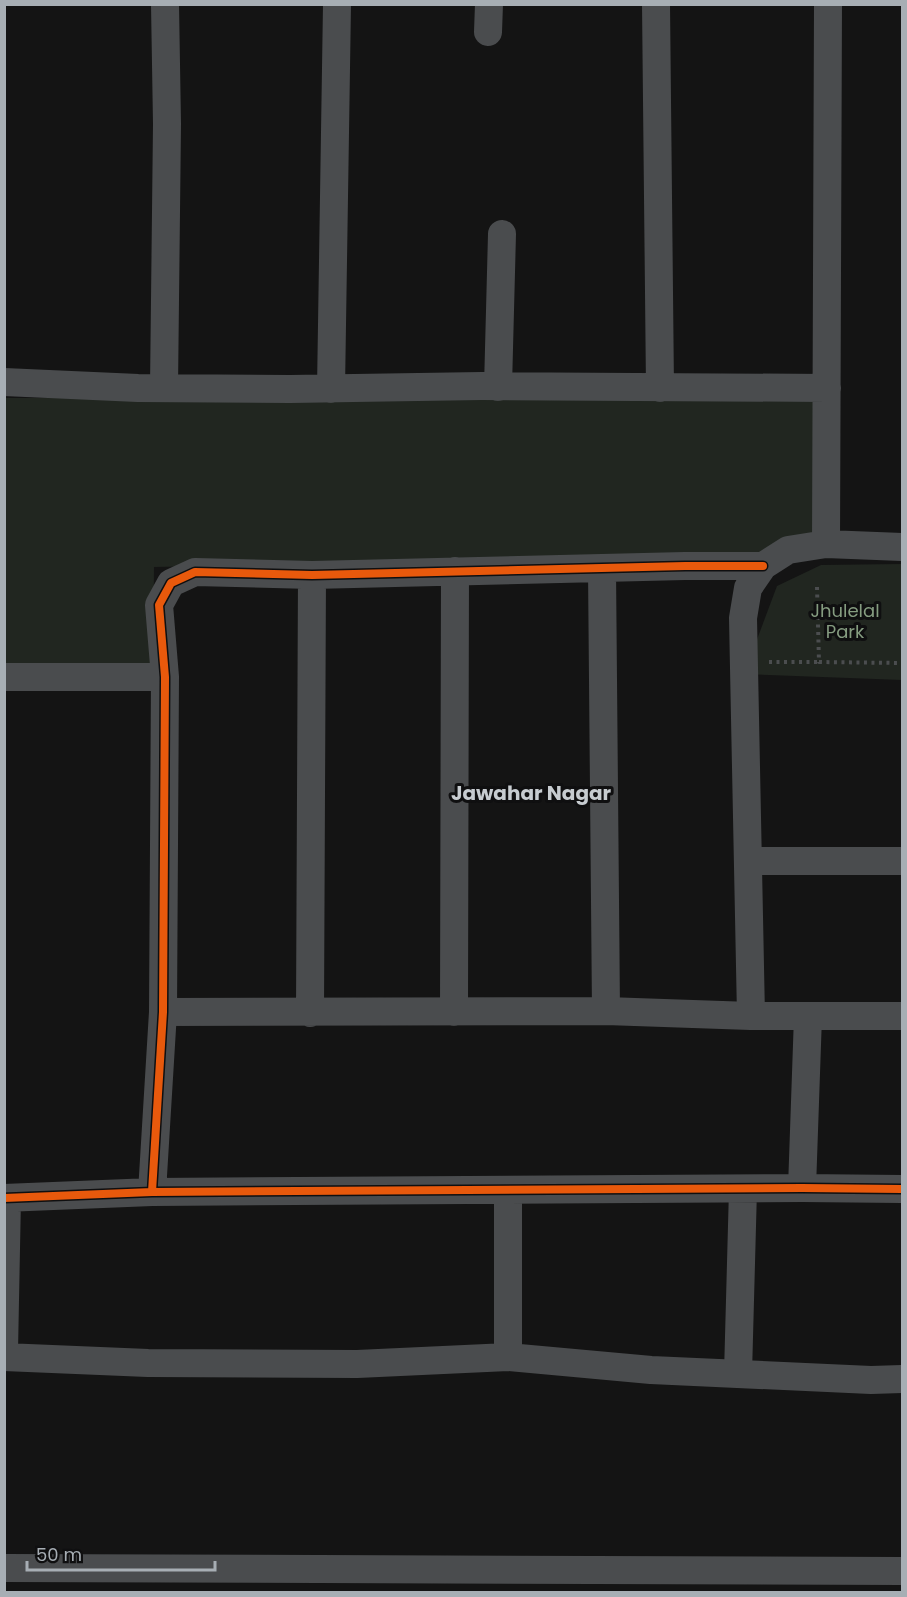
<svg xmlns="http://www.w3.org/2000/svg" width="907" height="1597" font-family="Poppins,sans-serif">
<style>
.green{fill:#212620}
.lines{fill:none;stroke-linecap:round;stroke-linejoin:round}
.path{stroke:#4b4d4f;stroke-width:4;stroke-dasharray:3 4.5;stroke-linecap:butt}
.street{stroke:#4a4c4e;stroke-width:28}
.cycleway-casing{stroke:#0f0f10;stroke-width:11}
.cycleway{stroke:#e8590c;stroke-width:8}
.labels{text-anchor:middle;stroke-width:6;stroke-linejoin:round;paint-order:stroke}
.park-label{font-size:18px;fill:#859c80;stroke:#0f0f10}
.neighbourhood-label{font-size:20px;font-weight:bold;fill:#c7ccd0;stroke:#0f0f10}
</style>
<rect width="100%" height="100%" fill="#141414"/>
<!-- green -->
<path class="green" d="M 819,396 L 815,534 L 761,555 L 154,567 L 153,667 L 5,665 L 5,398 Z
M 902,564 L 902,680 L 744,674 L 777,586 L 821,565 Z"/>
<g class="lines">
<!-- path -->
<path class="path" d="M 817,587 L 819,662 L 902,663
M 769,662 L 819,662"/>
<!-- street -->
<path class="street" d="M 656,4 L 660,388
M 488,32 L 489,4
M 4,382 L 138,388 L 290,389 L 482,386 L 827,388
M 498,387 L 502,234
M 164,388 L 167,124 L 165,4
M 331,389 L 337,4
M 826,544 L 828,4
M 602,569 L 606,1011
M 4,677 L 165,677
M 748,861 L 902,861
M 163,1012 L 606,1011 L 751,1016 L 902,1016
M 454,1012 L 455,571
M 310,1013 L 312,575
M 751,1016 L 743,618 L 748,588 L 763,566 L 788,550 L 826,544 L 902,547
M 802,1188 L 808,1016
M 152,1192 L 163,1012 L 165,677 L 159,605 L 171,583 L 195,572 L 312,575 L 685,566 L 763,566
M 4,1198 L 152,1192 L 802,1188 L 902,1189
M 4,1351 L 7,1198
M 4,1357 L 148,1363 L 357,1364 L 508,1357 L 508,1190
M 508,1357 L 651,1370 L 871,1380 L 902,1379
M 738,1374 L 743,1189
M 4,1568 L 902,1571"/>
<defs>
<path id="cycleway" d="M 152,1192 L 163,1012 L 165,677 L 159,605 L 171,583 L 195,572 L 312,575 L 685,566 L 763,566
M 4,1198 L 152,1192 L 802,1188 L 902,1189"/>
</defs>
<!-- cycleway casing -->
<use href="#cycleway" class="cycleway-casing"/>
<!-- cycleway -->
<use href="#cycleway" class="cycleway"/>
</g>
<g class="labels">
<!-- park labels -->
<g class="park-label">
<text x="845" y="617">Jhulelal<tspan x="845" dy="21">Park</tspan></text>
</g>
<!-- neighbourhood labels -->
<g class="neighbourhood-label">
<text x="531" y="800">Jawahar Nagar</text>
</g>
</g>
<!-- border -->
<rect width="907" height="1597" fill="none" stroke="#a7aeb4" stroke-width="12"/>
<!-- scale -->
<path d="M27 1561v9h188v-9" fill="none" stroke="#a7aeb4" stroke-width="3"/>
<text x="36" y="1561" font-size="18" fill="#a7aeb4" stroke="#0f0f10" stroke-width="4.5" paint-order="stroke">50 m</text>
</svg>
